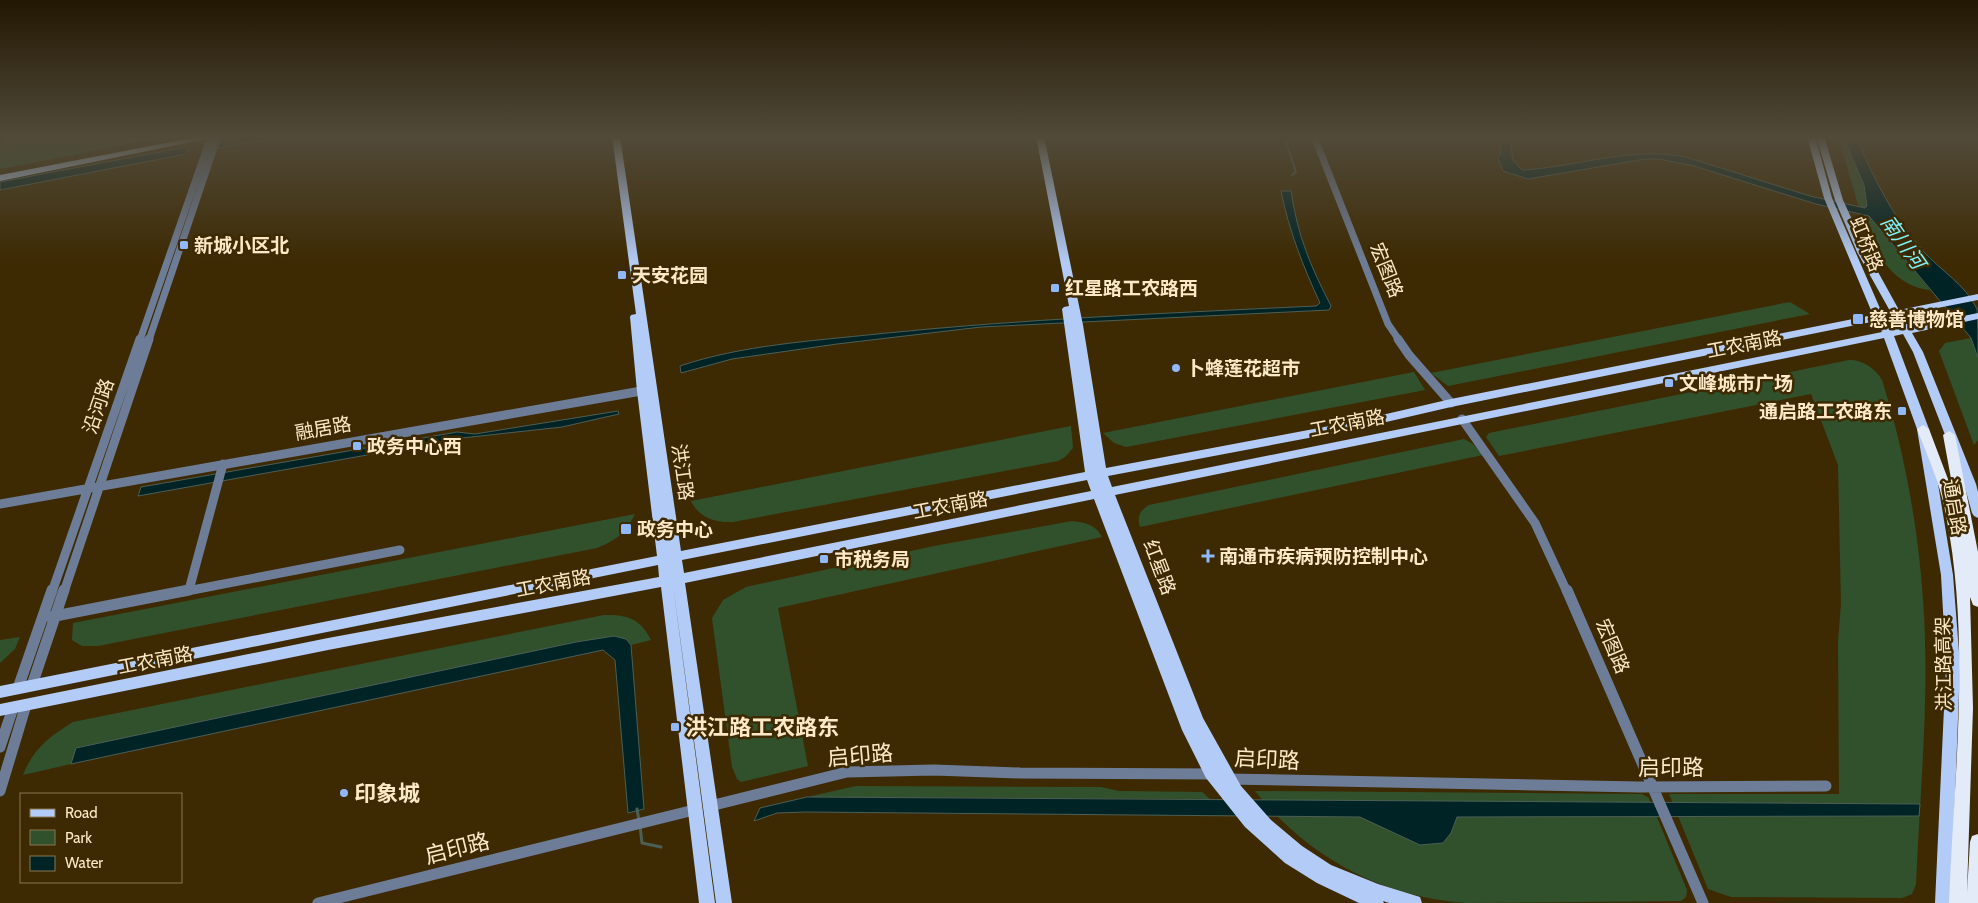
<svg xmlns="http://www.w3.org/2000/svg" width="1978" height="903" font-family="Cabin,'Noto Sans SC',sans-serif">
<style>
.green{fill:#31512d}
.water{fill:#002426;stroke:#4c5f56}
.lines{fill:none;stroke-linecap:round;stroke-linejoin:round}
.stream-far1{stroke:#4c5f56;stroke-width:2}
.stream{stroke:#4c5f56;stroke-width:3}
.minor-far2{stroke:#6e7d97;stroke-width:7}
.minor-far1{stroke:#6e7d97;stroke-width:9}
.minor{stroke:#6e7d97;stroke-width:11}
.major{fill:#b3ccf7;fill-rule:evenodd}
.highway{fill:#e3eaf8;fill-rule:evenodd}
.poi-dot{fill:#91b8fd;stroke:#3d2a03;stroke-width:2}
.labels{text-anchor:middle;stroke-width:5;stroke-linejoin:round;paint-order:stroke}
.street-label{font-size:19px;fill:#fde9c7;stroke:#3d2a03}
.poi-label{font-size:19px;font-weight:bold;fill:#fde9c7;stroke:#3d2a03;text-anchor:start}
.water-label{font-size:20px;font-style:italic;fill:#7ff3fb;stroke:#3d2a03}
.near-poi-label{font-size:22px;font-weight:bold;fill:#fde9c7;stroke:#3d2a03;text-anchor:start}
.near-street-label{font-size:22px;fill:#fde9c7;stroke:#3d2a03}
</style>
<rect width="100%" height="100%" fill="#3d2a03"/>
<!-- green -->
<path class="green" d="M 6,136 L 170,136 L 0,169 L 0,148 Z
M 1837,136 L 1843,136 L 1864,185 L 1866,202 L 1874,221 L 1930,290 C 1864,283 1857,184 1837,136 Z
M 1790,302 L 1810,314 L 1448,386 L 1431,373 Z
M 1971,338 L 1978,358 L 1978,440 L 1974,445 L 1939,351 L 1945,343 Z
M 1849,360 C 1863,360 1875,368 1882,380 C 1904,450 1918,526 1923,599 C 1930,694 1920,790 1916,884 L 1912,894 L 1902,898 L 1731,897 L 1708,889 L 1669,794 L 1839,794 L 1838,642 L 1841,604 L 1838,465 L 1811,394 L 1499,456 L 1486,437 L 1489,433 Z
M 1414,372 L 1425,390 L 1126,447 L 1114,443 L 1103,433 Z
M 1071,426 L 1073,448 L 1065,457 L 1058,461 L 733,522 C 716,523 699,518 691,501 Z
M 1464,439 L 1473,444 L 1483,455 L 1140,527 C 1137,517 1139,511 1149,505 Z
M 635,514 C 627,532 615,541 597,548 L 98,646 L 82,646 L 72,640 L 73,623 Z
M 1072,521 C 1086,523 1095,524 1102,537 L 778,608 L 808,766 L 741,782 L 737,779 L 732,767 L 712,618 L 723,600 L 746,587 L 934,546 Z
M 604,615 C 627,614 641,619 651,640 L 631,645 L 626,639 L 76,748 L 71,764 L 23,775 C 33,749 50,736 73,722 Z
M 20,637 L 15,649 L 0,663 L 0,640 Z
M 856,786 L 1101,787 L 1119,791 L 1202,792 L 1210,799 L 807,797 Z
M 1255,791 L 1642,794 L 1649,798 L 1687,890 L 1686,897 L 1681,901 L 1465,903 C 1380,896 1308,857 1255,791 Z"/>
<!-- water -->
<path class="water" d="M 249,136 L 291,136 L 218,148 L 220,141 Z
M 1498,136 L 1509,136 L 1513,160 L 1522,170 C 1577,167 1631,146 1686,157 L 1810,196 L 1865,208 L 1867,206 L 1864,185 L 1843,136 L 1856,136 C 1873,178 1893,217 1923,251 C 1941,271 1965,284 1977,309 C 1978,319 1978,347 1978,358 L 1971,338 L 1869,216 L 1816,204 L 1694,166 L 1659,159 L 1645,159 L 1528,179 L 1503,171 L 1498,158 L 1501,154 Z
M 186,147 L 188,149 L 186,154 L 0,190 L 0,182 Z
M 1281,191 L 1291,191 C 1298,237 1310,265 1331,306 L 1329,310 L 981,327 L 837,344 L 732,359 L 681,373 L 680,366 C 742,345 812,341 877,334 C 1023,319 1169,313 1316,306 L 1320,303 C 1303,266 1289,231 1281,191 Z
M 618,411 L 619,414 L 562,427 L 462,438 L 138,496 L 141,487 L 457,432 L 475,434 Z
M 614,636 L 626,639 L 631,645 L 644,809 L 628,813 L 615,660 L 603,650 L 71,764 L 76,748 L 576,642 Z
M 807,797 L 1920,804 L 1919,816 L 1457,817 L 1451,833 L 1443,843 L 1420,845 L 1360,817 L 805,812 L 777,813 L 754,821 L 760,808 Z"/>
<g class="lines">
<!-- stream-far1 -->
<path class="stream-far1" d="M 1284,136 L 1296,172 L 1292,175"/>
<!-- stream -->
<path class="stream" d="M 637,809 L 639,821
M 640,826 L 642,843 L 661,847"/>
<!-- minor-far2 -->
<path class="minor-far2" d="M 1314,136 L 1388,324 L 1399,340
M 140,340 L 211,136
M 149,340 L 218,136"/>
<!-- minor-far1 -->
<path class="minor-far1" d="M 1398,339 L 1409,355 L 1451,403
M 1462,419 L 1535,523 L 1567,592
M 0,504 L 647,390
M 189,590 L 223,464
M 52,592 L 140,339
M 64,592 L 149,339
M 182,592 L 400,550"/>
<!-- minor -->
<path class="minor" d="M 1567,590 L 1703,903
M 50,617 L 189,590
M 32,685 L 64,590
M 18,688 L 52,590
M 0,747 L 13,708
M 1227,779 L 1639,787 L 1826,786
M 0,791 L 26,705
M 710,806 L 847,772 L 934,770 L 1020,773 L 1215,774
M 318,903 L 694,810"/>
<!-- major -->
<path class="major" d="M 202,136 L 221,136 L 0,181 L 0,175 Z
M 612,136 L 620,136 L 681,551 L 1085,472 L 1062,309 L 1064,307 L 1069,306 L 1036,136 L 1044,136 L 1083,325 L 1106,468 L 1356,421 L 1451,399 L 1873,315 L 1824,198 L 1807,136 L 1815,136 L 1832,198 L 1882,313 L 1890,311 L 1857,252 L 1835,200 L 1816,136 L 1824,136 L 1843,200 L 1867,252 L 1899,310 L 1978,294 L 1978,300 L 1902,315 L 1909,327 L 1978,313 L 1978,319 L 1912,333 L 1923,352 L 1976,484 L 1978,492 L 1978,518 L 1974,516 L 1972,513 L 1964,484 L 1913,352 L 1903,334 L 1894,336 L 1929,429 L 1953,575 L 1960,665 L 1951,903 L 1935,903 L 1946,665 L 1941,575 L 1917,429 L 1884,338 L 1115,495 L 1203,718 L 1241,786 L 1271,820 L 1302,846 L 1331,865 L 1378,884 L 1420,897 L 1422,903 L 1389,903 L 1383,901 L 1384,903 L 1359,903 L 1317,883 L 1285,863 L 1245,827 L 1206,778 L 1182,730 L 1094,499 L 685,583 L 732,903 L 716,903 L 673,585 L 715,903 L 699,903 L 661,587 L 328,650 L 0,716 L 0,704 L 328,638 L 659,577 L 658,565 L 0,698 L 0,686 L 657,556 L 637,391 L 630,317 L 631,315 L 636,314 ZM 1894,317 L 1900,328 L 1891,330 L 1885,319 ZM 1876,321 L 1882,332 L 1112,487 L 1108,476 L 1356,429 L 1451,407 ZM 1087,480 L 1091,491 L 684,573 L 682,560 Z"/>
<!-- highway -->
<path class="highway" d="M 1923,425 L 1929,429 L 1954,495 L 1943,435 L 1949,431 L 1955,435 L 1978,552 L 1978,607 L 1973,605 L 1970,597 L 1973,708 L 1967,892 L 1970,842 L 1972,836 L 1978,834 L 1978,903 L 1949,903 C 1954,775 1971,642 1946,515 C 1941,486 1928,457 1917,429 Z"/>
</g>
<!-- sky -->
<linearGradient id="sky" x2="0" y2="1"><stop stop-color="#221702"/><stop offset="0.52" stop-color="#514a39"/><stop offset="1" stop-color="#514a39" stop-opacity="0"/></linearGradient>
<rect width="1978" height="263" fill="url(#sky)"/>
<!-- markers -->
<g class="poi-dot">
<rect x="179" y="240" width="10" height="10" rx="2.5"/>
<rect x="617" y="270" width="10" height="10" rx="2.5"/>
<rect x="1050" y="283" width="10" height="10" rx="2.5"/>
<rect x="1852" y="313" width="12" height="12" rx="2.5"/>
<circle cx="1176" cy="368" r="5"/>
<rect x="1664" y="378" width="10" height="10" rx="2.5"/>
<rect x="1897" y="406" width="10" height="10" rx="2.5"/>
<rect x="352" y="441" width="10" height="10" rx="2.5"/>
<rect x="620" y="523" width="12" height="12" rx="2.5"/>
<path d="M1205.5 548.5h5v5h5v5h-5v5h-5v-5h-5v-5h5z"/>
<rect x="819" y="554" width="10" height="10" rx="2.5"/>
<rect x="670" y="722" width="10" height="10" rx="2.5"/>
<circle cx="344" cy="793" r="5"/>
</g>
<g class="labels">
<!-- street labels -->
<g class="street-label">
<text transform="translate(1867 244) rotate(68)" y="7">虹桥路</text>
<text transform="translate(1387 270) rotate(68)" y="7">宏图路</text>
<text transform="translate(1744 344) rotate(-11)" y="7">工农南路</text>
<text transform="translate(98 406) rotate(-71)" y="7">沿河路</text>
<text transform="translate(1347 423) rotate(-11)" y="7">工农南路</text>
<text transform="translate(323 428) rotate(-10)" y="7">融居路</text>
<text transform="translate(683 472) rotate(82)" y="7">洪江路</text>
<text transform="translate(950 505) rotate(-11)" y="7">工农南路</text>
<text transform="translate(1955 507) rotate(80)" y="7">通启路</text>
<text transform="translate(1160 567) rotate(69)" y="7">红星路</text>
<text transform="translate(553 583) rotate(-11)" y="7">工农南路</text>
<text transform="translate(1613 646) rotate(67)" y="7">宏图路</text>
<text transform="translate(155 660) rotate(-11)" y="7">工农南路</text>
<text transform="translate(1943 664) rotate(-91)" y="7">洪江路高架</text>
</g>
<!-- poi labels -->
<g class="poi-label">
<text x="194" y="252">新城小区北</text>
<text x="632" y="282">天安花园</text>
<text x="1065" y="295">红星路工农路西</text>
<text x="1869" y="326">慈善博物馆</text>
<text x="1186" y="375">卜蜂莲花超市</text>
<text x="1679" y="390">文峰城市广场</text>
<text x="1892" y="418" text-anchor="end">通启路工农路东</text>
<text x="367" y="453">政务中心西</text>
<text x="637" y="536">政务中心</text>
<text x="1219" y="563">南通市疾病预防控制中心</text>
<text x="834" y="566">市税务局</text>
</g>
<!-- water labels -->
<g class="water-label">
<text transform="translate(1903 242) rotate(55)" y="7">南川河</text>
</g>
<!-- near-poi labels -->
<g class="near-poi-label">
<text x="685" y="735">洪江路工农路东</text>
<text x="354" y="801">印象城</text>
</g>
<!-- near-street labels -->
<g class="near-street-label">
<text transform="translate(860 755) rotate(-5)" y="8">启印路</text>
<text transform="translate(1267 759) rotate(3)" y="8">启印路</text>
<text x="1671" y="775">启印路</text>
<text transform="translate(457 848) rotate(-14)" y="8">启印路</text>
</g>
</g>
<!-- legend -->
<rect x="20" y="793" width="162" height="90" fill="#3d2a03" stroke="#8a7651"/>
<rect x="30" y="809" width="25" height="8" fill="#b3ccf7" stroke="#8a7651"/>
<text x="65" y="818" font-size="15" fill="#fde9c7">Road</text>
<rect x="30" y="830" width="25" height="15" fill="#31512d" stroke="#8a7651"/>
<text x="65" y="843" font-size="15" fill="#fde9c7">Park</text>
<rect x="30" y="856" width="25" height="15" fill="#002426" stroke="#8a7651"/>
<text x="65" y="868" font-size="15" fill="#fde9c7">Water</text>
</svg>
